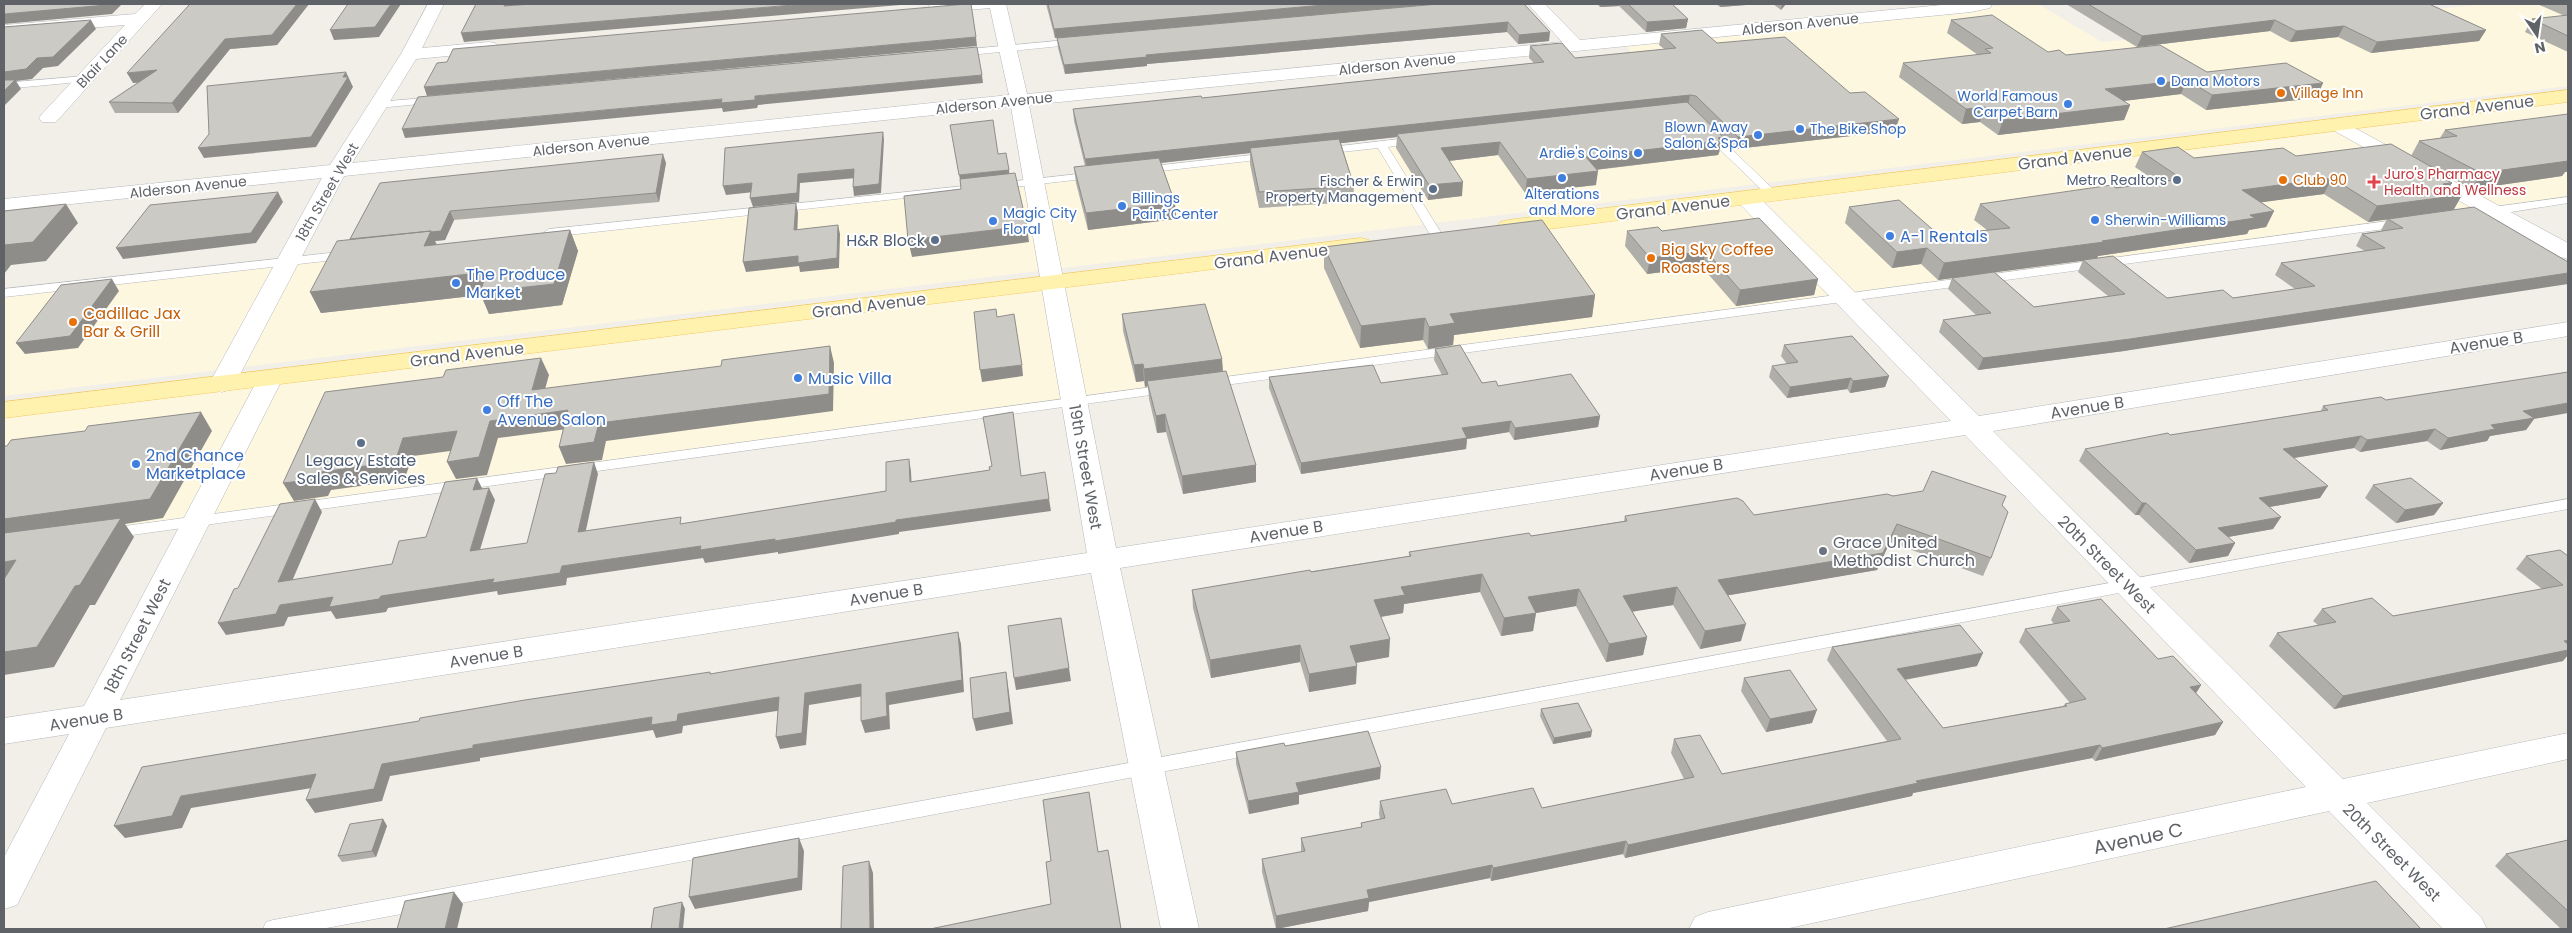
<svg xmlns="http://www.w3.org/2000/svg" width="2572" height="933" font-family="Poppins,sans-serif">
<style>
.commercial{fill:#fef7e0}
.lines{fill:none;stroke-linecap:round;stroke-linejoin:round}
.lane-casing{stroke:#b5b8bc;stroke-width:1}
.street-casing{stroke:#b5b8bc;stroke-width:1}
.primary-casing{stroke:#f2c960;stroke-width:1}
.lane{fill:#fff;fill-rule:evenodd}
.street{fill:#fff;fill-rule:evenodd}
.primary{fill:#fff2af;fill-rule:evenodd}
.wall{fill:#afaea9;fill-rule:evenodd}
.shaded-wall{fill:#8f8d8a}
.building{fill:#cccac5;stroke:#8f8d8a}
.shop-dot{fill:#3f7fe0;stroke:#fff;stroke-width:2}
.food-dot{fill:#e8710a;stroke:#fff;stroke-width:2}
.service-dot{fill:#5c6f8a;stroke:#fff;stroke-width:2}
.health-dot{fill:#e0444e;stroke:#fff;stroke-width:2}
.worship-dot{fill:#6b7280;stroke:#fff;stroke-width:2}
.labels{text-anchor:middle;stroke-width:4;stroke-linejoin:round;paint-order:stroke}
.far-street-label{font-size:14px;fill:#5f6368;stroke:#fff}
.far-shop-label{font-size:14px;fill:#366cbe;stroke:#fff;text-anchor:start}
.far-food-label{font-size:14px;fill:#c56008;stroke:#fff;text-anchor:start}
.far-health-label{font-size:14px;fill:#be3a42;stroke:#fff;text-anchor:start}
.far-service-label{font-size:14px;fill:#4e5e75;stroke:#fff;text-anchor:end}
.street-label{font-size:16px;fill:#5f6368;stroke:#fff}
.shop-label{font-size:16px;fill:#366cbe;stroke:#fff;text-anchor:start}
.service-label{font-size:16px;fill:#4e5e75;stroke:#fff;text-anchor:end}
.food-label{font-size:16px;fill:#c56008;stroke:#fff;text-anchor:start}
.worship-label{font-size:16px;fill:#5b616d;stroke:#fff;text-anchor:start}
.near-street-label{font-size:19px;fill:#5f6368;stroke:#fff}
</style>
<rect width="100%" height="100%" fill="#f1efe8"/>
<!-- commercial -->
<path class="commercial" d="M 2018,4 L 2038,4 L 2102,42 L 2487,4 L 2568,4 L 2568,86 L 4,396 L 4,293 L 1687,111 L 1622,42 Z
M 2568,96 L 2568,200 L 4,547 L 4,410 Z"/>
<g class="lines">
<defs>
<path id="lane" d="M 1078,39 L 1083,42 L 1081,44 L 959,56 L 954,53 L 959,50 Z
M 85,76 L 89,77 L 89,81 L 4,89 L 4,83 Z
M 436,97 L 440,98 L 440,102 L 378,108 L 373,105 L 378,102 Z
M 1707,128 L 1711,129 L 1777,193 L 1777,197 L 1769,197 L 1703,133 L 1702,131 Z
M 1416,137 L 1420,138 L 1420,142 L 1388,147 L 1443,236 L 1437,240 L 1431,236 L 1378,148 L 1323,154 L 1317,151 L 1323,148 Z
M 1270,153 L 1274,154 L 1274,158 L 1144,173 L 1138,170 L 1144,167 Z
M 1096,172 L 1102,175 L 1100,177 L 997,189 L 991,186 L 997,183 Z
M 974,185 L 980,188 L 978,190 L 549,237 L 543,233 L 549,229 Z
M 2568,197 L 2568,203 L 2486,216 L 2480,212 L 2486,208 Z
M 2403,219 L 2409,223 L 2407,226 L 1210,387 L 1203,383 L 1210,379 Z
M 348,251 L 352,252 L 354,255 L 352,258 L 4,297 L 4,289 Z
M 1167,385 L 1174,389 L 1172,392 L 110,538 L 104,537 L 102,533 L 104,529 L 110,528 Z
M 2568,499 L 2568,509 L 321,929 L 263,929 L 266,922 L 273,920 Z"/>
<path id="street" d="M 145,4 L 162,4 L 56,122 L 42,122 L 39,118 L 42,114 L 125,25 L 4,35 L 4,25 L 135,14 Z
M 428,4 L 444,4 L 422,48 L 489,42 L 495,43 L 498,47 L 495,51 L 489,52 L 416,59 L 352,163 L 1009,95 L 990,8 L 935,13 L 929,12 L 927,8 L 932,4 L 1006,4 L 1027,94 L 1562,42 L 1528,4 L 1545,4 L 1580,40 L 1952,4 L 1992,4 L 1990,8 L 1971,12 L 1029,105 L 1116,548 L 1951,421 L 1739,203 L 1736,198 L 1739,193 L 1747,192 L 1755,193 L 1979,416 L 2568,322 L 2568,336 L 1993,431 L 2343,779 L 2568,733 L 2568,759 L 2367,803 L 2481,917 L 2487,929 L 2443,929 L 2329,811 L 1785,929 L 1689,929 L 1695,917 L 1708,912 L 2306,787 L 1965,435 L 1120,568 L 1199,929 L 1161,929 L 1091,573 L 106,728 L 17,905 L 4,909 L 4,857 L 69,734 L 4,744 L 4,718 L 84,706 L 261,373 L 270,370 L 279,373 L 283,378 L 120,700 L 1087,553 L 1011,107 L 344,176 L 235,384 L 231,389 L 222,392 L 213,389 L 209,384 L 322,178 L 4,211 L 4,199 L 330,165 L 401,54 Z
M 2338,119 L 2568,243 L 2568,259 L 2560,257 L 2331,129 L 2328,125 L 2331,121 Z"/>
<path id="primary" d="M 2568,90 L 2568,102 L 1508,234 L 1500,232 L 1497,227 L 1500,222 L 1508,220 Z
M 1361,238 L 1369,240 L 1372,245 L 1369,250 L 4,418 L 4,402 Z"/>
</defs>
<!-- lane casing -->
<use href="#lane" class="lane-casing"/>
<!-- street casing -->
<use href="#street" class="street-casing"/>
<!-- primary casing -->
<use href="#primary" class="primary-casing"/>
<!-- lane -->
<use href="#lane" class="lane"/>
<!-- street -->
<use href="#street" class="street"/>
<!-- primary -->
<use href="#primary" class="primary"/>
</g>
<!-- wall -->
<path class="wall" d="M 190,4 L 309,4 L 277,45 L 230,49 L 178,113 L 115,113 L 109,102 L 139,82 L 133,83 Z
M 1046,4 L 1524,4 L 1549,41 L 1518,44 L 1507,32 L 1147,64 L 1147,66 L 1065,74 L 1058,48 L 1057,38 L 1055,38 Z
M 1597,4 L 1672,4 L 1688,19 L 1686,28 L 1646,32 L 1619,6 L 1600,7 Z
M 1716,4 L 1759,4 L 1720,7 Z
M 1773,4 L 1786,4 L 1781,10 Z
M 2066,4 L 2429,4 L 2486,30 L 2479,41 L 2371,53 L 2338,37 L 2290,42 L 2270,31 L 2137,47 Z
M 2537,4 L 2568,4 L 2568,52 L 2525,32 L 2532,19 L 2565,16 Z
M 1951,20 L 2048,52 L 2066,55 L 2207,72 L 2323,83 L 2316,98 L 2206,110 L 2181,94 L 2123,101 L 2130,105 L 2124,120 L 1998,135 L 1980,122 L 1962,124 L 1899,77 L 1903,63 L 1978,55 L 1947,33 Z
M 1661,34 L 1717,43 L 1850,93 L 1895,131 L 1735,149 L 1693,108 L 1692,107 L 1720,151 L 1718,155 L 1596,170 L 1596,185 L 1525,193 L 1498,155 L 1449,161 L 1462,196 L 1428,200 L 1396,148 L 1397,137 L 1341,143 L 1354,186 L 1353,202 L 1259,208 L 1250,164 L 1250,153 L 1161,163 L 1175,203 L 1176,219 L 1088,230 L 1076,183 L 1074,167 L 1085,166 L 1074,121 L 1073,109 L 1202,98 L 1534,63 L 1529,58 L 1530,46 L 1575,58 L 1664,49 L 1659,45 Z
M 2445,130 L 2565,172 L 2562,176 L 2472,189 L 2451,178 L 2449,181 L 2452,183 L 2449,187 L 2462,195 L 2453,210 L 2568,262 L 2124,351 L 1978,370 L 1939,332 L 1943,320 L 1976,315 L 1948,289 L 1952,278 L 1938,280 L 1921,264 L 1892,268 L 1845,223 L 1849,207 L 1939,235 L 1987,230 L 1974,220 L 1980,204 L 2157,182 L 2135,167 L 2142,152 L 2194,158 L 2296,156 L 2411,156 L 2419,141 L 2440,138 ZM 2324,194 L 2368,222 L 2387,219 L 2381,230 L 2382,231 L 2362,234 L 2356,246 L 2365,251 L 2281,263 L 2275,275 L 2295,289 L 2233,298 L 2167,298 L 2097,258 L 2098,256 L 2247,234 L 2249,230 L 2266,227 L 2274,211 L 2261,202 ZM 2083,260 L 2078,272 L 2108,296 L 2034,307 L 1994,272 Z
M 666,163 L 659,202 L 454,220 L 445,240 L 435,241 L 437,245 L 570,230 L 578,251 L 562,305 L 489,314 L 481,295 L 321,313 L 310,292 L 350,239 L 380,183 Z
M 1627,231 L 1662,231 L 1818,279 L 1814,295 L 1736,306 L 1702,267 L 1647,274 L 1625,246 Z
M 1324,247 L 1595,295 L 1592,317 L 1454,335 L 1453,345 L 1428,349 L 1423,340 L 1360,348 L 1324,268 Z
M 1122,314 L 1222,359 L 1223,371 L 1256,465 L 1256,482 L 1183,494 L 1166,432 L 1157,433 L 1149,399 L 1148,386 L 1145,387 L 1144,381 L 1136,382 L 1123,331 Z
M 1784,345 L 1889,376 L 1885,387 L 1850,393 L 1847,389 L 1787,398 L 1769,377 L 1772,366 L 1787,364 L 1781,356 Z
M 1435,349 L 1482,383 L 1498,386 L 1600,416 L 1598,427 L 1514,440 L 1509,432 L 1467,439 L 1466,449 L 1301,474 L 1269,388 L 1269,377 L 1381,383 L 1442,375 L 1434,360 Z
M 2386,400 L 2534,419 L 2526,430 L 2490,436 L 2487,441 L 2440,450 L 2427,441 L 2360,452 L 2354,448 L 2294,458 L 2320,498 L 2269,507 L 2281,517 L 2273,529 L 2228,537 L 2235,543 L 2228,556 L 2189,563 L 2139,515 L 2135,515 L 2079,461 L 2085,449 L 2321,411 L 2323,406 Z
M 2373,485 L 2443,503 L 2434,515 L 2396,523 L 2365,498 Z
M 1893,496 L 2002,505 L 1991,558 L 1983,576 L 1890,542 L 1877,570 L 1728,595 L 1741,641 L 1700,649 L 1673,605 L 1632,611 L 1647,637 L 1643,655 L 1606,662 L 1576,606 L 1536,613 L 1533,631 L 1501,636 L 1480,592 L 1404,604 L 1403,613 L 1381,617 L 1389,657 L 1356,663 L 1356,684 L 1309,692 L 1300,662 L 1211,678 L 1193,608 L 1192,590 L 1409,556 L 1409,552 L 1531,536 L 1624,521 L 1625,516 L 1754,515 Z
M 2526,556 L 2568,556 L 2563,661 L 2334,709 L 2269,646 L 2277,633 L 2318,625 L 2313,621 L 2322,609 L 2393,616 L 2542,589 L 2516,569 Z
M 2057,607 L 2158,659 L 2201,685 L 2196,693 L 2223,722 L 2215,735 L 2095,761 L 2092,758 L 1913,793 L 1912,796 L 1625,858 L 1623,854 L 1491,881 L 1490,878 L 1369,902 L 1368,911 L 1276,929 L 1262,872 L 1262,859 L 1301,852 L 1301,838 L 1361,827 L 1361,823 L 1380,819 L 1379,814 L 1380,801 L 1542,808 L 1684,779 L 1671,753 L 1674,739 L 1722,774 L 1887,741 L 1827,660 L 1832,647 L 1977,666 L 1905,680 L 1943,728 L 2063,706 L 2065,704 L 2070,703 L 2019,642 L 2025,629 L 2054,624 L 2051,620 Z
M 1744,678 L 1812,723 L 1766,732 L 1741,691 Z
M 1541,709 L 1591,737 L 1553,744 L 1540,716 Z
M 1285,746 L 1380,779 L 1299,795 L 1299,804 L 1249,814 L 1236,764 L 1236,752 Z
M 383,819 L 387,826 L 376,857 L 342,862 L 338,856 Z
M 2568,840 L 2568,929 L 2561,929 L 2495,866 L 2506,854 Z"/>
<!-- shaded-wall -->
<path class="shaded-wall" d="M 108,4 L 122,4 L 112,14 L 4,24 L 4,14 Z
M 297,4 L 309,4 L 277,45 L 230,49 L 178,113 L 172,103 L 225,39 Z
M 391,4 L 401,4 L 379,37 L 334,40 L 330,30 Z
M 505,4 L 512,4 L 507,15 L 504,6 Z
M 805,4 L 912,4 L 464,42 L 461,33 Z
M 1335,4 L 1437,4 L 1055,38 L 1054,29 Z
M 1601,4 L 1619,4 L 1619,6 L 1600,7 Z
M 1721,4 L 1759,4 L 1720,7 Z
M 1782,4 L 1786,4 L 1781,10 Z
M 1688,19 L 1686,28 L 1646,32 L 1647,22 Z
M 91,20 L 96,29 L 58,66 L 43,68 L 32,79 L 16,81 L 21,89 L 4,106 L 4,72 L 37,58 Z
M 2275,20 L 2270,31 L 2137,47 L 2142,36 Z
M 1508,22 L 1507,32 L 1147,64 L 1147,66 L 1065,74 L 1064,65 L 1146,55 Z
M 2344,26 L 2338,37 L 2290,42 L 2296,31 Z
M 2486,30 L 2479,41 L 2371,53 L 2377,42 Z
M 1550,32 L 1549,41 L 1518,44 L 1519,35 Z
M 976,37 L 977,46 L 427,96 L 424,87 Z
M 157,70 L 163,80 L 133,83 L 127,73 Z
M 346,72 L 353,87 L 316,147 L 204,158 L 198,148 L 343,77 Z
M 982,75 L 983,83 L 758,105 L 757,108 L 723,112 L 722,108 L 405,138 L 402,129 Z
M 2187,80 L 2181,94 L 2099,104 L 2105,89 Z
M 2323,83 L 2316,98 L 2206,110 L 2212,95 Z
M 1690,95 L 1688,106 L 1397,134 L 1397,137 L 1251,153 L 1250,148 L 1250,153 L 1087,171 L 1085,159 Z
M 2130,105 L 2124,120 L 1998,135 L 2003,120 Z
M 1985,107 L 1980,122 L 1962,124 L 1966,109 Z
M 1899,119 L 1895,131 L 1735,149 L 1738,137 Z
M 883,132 L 884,140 L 881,193 L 854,196 L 853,187 Z
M 1723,137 L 1718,155 L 1584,171 L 1586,157 Z
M 1500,142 L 1498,155 L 1440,162 L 1441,148 Z
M 663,154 L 666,163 L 659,202 L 656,193 Z
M 2568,157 L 2568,172 L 2565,172 L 2562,176 L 2472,189 L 2481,173 Z
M 854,169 L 856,178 L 800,183 L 799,202 L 753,207 L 750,198 L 798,174 Z
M 1009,170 L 1010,179 L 961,184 L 959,175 Z
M 1598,171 L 1596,185 L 1525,193 L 1527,179 Z
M 2332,178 L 2324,194 L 2235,206 L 2242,190 Z
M 2451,178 L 2448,183 L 2452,183 L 2443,197 L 2462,195 L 2453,211 L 2368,222 L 2377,206 L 2444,179 Z
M 1463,182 L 1462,196 L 1428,200 L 1429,185 Z
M 752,183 L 754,192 L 726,195 L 723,186 Z
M 278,192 L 283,202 L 256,243 L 123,259 L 116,248 Z
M 796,203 L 798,213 L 797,239 L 794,230 Z
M 1175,203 L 1176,219 L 1088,230 L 1086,213 Z
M 66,204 L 78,223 L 46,261 L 11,265 L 4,274 L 4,245 Z
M 450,211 L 454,220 L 445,240 L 435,241 L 440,252 L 424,246 L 430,232 Z
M 2274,211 L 2266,227 L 2249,230 L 2247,234 L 2098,256 L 2097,259 L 1938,280 L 1944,263 L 2102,241 L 2250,215 Z
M 838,225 L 840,234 L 839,268 L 800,272 L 799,266 L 746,272 L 743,262 Z
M 1027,226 L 1029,242 L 912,257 L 908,240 Z
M 570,230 L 578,251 L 562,305 L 489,314 L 481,295 L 321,313 L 310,292 Z
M 1927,248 L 1921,264 L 1892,268 L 1897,252 Z
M 1706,251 L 1702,267 L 1647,274 L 1650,258 Z
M 2568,273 L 2568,284 L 2124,351 L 1978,370 L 1983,358 Z
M 112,279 L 119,291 L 78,348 L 25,354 L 16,343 Z
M 1818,279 L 1814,295 L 1736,306 L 1740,290 Z
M 1595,295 L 1592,317 L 1454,335 L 1453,345 L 1428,349 L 1429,327 L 1450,314 Z
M 1425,318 L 1423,340 L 1360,348 L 1361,326 Z
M 830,346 L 834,363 L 833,411 L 606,441 L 602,460 L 566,464 L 559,447 L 599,423 Z
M 541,358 L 549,375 L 540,407 L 532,390 Z
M 1222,359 L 1223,376 L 1147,381 L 1148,386 L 1145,387 L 1144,369 Z
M 1143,364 L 1144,381 L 1136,382 L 1134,365 Z
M 1022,365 L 1023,376 L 982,382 L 980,370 Z
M 1889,376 L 1885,387 L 1850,393 L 1853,381 Z
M 1851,378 L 1847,389 L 1787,398 L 1790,387 Z
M 2568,403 L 2568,413 L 2534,419 L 2526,430 L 2490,436 L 2487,441 L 2440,450 L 2448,438 L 2491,425 L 2523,411 Z
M 568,410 L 575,428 L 498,438 L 487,475 L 456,479 L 447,462 L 490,421 Z
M 201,412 L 212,431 L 163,518 L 125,524 L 134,537 L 95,605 L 90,605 L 54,667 L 4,675 L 4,652 L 75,586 L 4,541 L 4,519 Z
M 1165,414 L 1166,432 L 1157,433 L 1156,416 Z
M 1600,416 L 1598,427 L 1514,440 L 1515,428 Z
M 1511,421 L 1509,432 L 1467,439 L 1466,449 L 1301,474 L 1301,463 L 1462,428 Z
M 2435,429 L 2427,441 L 2360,452 L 2367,440 Z
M 457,431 L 465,449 L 413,456 L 404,480 L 331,490 L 328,496 L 294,501 L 283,483 L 321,472 L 403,438 Z
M 2361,436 L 2354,448 L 2276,461 L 2283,449 Z
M 909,459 L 911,471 L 912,494 L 910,482 Z
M 594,462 L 598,474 L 583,544 L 578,532 Z
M 1256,465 L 1256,482 L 1183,494 L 1182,476 Z
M 477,478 L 483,490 L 473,490 Z
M 2328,486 L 2320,498 L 2252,510 L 2259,498 Z
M 489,488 L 495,500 L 476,563 L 470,551 Z
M 315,499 L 322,512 L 286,595 L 278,582 Z
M 1049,499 L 1051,511 L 899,532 L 899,534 L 778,554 L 778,552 L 705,563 L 703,558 L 567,578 L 566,585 L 498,595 L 497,591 L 388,608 L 386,612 L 336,619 L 331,611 L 288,617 L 284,626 L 226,635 L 218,623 L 280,605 L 333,597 L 381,596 L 562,566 L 701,546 L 896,520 Z
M 2142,503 L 2146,503 L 2139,515 L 2135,515 Z
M 2443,503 L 2434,515 L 2396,523 L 2405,510 Z
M 2281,517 L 2273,529 L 2211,540 L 2218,528 Z
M 1897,524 L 1890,542 L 1877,570 L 1713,598 L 1718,580 Z
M 2235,543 L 2228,556 L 2189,563 L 2196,550 Z
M 16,560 L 4,584 L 4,562 Z
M 1482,574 L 1480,592 L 1404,604 L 1403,613 L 1373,618 L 1374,600 L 1401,587 Z
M 1677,587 L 1673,605 L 1619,614 L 1623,596 Z
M 1579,589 L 1576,606 L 1536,613 L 1533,631 L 1501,636 L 1504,618 L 1528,597 Z
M 1746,624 L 1741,641 L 1700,649 L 1705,631 Z
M 958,632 L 961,644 L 964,692 L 889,705 L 890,729 L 865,733 L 861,721 L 886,693 Z
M 1647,637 L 1643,655 L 1606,662 L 1609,644 Z
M 1390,639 L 1389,657 L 1349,664 L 1350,646 Z
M 2568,640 L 2568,655 L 2563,661 L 2334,709 L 2343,696 Z
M 1300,645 L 1300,662 L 1211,678 L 1210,660 Z
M 1983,653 L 1977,666 L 1891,682 L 1897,669 Z
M 1357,666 L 1356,684 L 1309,692 L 1309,674 Z
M 1069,668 L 1071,681 L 1016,690 L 1014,678 Z
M 1006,672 L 1008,685 L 1013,724 L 976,731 L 973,719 Z
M 861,684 L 864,696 L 809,705 L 806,745 L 780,749 L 776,737 L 805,693 Z
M 2201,685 L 2193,698 L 2190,687 Z
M 779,697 L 783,710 L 683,726 L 682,733 L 656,738 L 653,730 L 480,758 L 480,761 L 390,776 L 382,801 L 315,813 L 306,800 L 382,764 L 473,745 L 652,717 L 678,714 Z
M 1817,710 L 1812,723 L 1766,732 L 1770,719 Z
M 2223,722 L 2215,735 L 2095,761 L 2102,748 Z
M 1592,731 L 1591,737 L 1553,744 L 1554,738 Z
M 2100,745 L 2092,758 L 1913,793 L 1912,796 L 1625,858 L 1628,845 L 1916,781 Z
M 1381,767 L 1380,779 L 1299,795 L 1299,804 L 1249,814 L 1248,801 L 1296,783 Z
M 316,774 L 324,786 L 191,808 L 182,828 L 125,838 L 114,826 L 181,796 Z
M 383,819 L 387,826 L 376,857 L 372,851 Z
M 799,838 L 804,851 L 802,890 L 695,909 L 689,897 Z
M 1626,841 L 1623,854 L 1491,881 L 1493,868 Z
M 869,861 L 873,873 L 874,929 L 870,929 Z
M 1492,865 L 1490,878 L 1369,902 L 1368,911 L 1276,929 L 1276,916 L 1367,890 Z
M 454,892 L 463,904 L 457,929 L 445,929 Z
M 682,902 L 685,909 L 683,929 L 679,929 Z"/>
<!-- building -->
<path class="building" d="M 4,4 L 108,4 L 107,5 L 4,14 Z
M 190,4 L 297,4 L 272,35 L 225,39 L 172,103 L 109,102 L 157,70 L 127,73 Z
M 348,4 L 391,4 L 375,27 L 330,30 Z
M 476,4 L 505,4 L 504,6 L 532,4 L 805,4 L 461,33 Z
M 966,4 L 971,4 L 976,37 L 424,87 L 437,63 L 447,62 L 453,49 Z
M 1048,4 L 1335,4 L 1054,29 Z
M 1438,4 L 1524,4 L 1550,32 L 1519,35 L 1508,22 L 1146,55 L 1147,57 L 1064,65 L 1057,38 Z
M 1628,4 L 1672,4 L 1688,19 L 1647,22 Z
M 2088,4 L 2429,4 L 2486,30 L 2377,42 L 2344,26 L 2296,31 L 2275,20 L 2142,36 Z
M 1992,15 L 2048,52 L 2059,50 L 2066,55 L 2160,45 L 2207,72 L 2286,63 L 2323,83 L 2212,95 L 2187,80 L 2105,89 L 2130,105 L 2003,120 L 1985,107 L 1966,109 L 1903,63 L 1991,53 L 1985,49 L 1993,48 L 1951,20 Z
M 2568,15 L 2568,36 L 2532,19 Z
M 91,20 L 53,57 L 37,58 L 26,69 L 4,72 L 4,27 Z
M 1702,30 L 1717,43 L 1785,37 L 1850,93 L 1865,92 L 1899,119 L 1738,137 L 1696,96 L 1690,95 L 1085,159 L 1073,109 L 1201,96 L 1202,98 L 1544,62 L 1530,46 L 1562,43 L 1575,58 L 1676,48 L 1661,34 Z
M 977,47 L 982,75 L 755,96 L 755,100 L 721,103 L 722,99 L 402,129 L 418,97 Z
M 346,72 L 343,77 L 348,77 L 311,137 L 198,148 L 209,134 L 207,86 Z
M 4,80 L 15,80 L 4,91 Z
M 1687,102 L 1723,137 L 1718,138 L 1721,141 L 1586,157 L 1598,171 L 1527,179 L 1500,142 L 1441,148 L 1463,182 L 1429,185 L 1397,134 Z
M 2568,114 L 2568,157 L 2567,158 L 2568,159 L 2568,161 L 2481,173 L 2419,141 L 2457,136 L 2445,130 Z
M 993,120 L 998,154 L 1006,153 L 1009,170 L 959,175 L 950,125 Z
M 883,132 L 879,184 L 853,187 L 854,169 L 798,174 L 797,193 L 750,198 L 752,183 L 723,186 L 725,148 Z
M 1339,139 L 1354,186 L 1259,192 L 1250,148 Z
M 2391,144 L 2451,178 L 2444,179 L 2452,183 L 2443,184 L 2462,195 L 2377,206 L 2332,178 L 2242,190 L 2274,211 L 2250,215 L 2255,218 L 2102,241 L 2104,242 L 1944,263 L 1927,248 L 1897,252 L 1849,207 L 1899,200 L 1939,235 L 2010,228 L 1980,204 L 2112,185 L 2116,188 L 2182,179 L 2142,152 L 2178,147 L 2194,158 L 2283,148 L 2296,156 Z
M 663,154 L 656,193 L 450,211 L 441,231 L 431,232 L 431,231 L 350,239 L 380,183 Z
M 1159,158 L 1175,203 L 1086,213 L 1074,167 Z
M 1015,173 L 1027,226 L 908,240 L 904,196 L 961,189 L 960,179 Z
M 278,192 L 251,233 L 116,248 L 150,205 Z
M 796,203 L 794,230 L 838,225 L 837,258 L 798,263 L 798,256 L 743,262 L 749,208 Z
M 66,204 L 33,242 L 4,245 L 4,211 Z
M 2474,207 L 2568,262 L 2568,273 L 2130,339 L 1983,358 L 1943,320 L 1991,313 L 1952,278 L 1994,272 L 2034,307 L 2125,294 L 2083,260 L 2113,256 L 2167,298 L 2223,290 L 2233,298 L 2315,286 L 2281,263 L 2385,248 L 2362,234 L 2403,228 L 2388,219 Z
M 1759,218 L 1818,279 L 1740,290 L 1706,251 L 1650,258 L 1627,231 L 1658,227 L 1662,231 Z
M 1542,220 L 1595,295 L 1450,314 L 1455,323 L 1429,327 L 1425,318 L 1361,326 L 1324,247 Z
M 570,230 L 554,284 L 480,292 L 487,272 L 310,292 L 337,241 L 431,231 L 424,246 Z
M 112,279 L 70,336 L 16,343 L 61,285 Z
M 1205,304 L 1222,359 L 1144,369 L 1143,364 L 1134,365 L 1122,314 Z
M 996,309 L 997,317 L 1014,314 L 1022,365 L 980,370 L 974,312 Z
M 1852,336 L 1889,376 L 1853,381 L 1851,378 L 1790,387 L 1772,366 L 1798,362 L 1784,345 Z
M 1460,345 L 1482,383 L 1496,381 L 1498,386 L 1571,374 L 1600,416 L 1515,428 L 1511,421 L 1462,428 L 1467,438 L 1301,463 L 1269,377 L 1373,365 L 1381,383 L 1448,374 L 1435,349 Z
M 830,346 L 829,394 L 599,423 L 594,442 L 559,447 L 568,410 L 490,421 L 479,457 L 447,462 L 457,431 L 403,438 L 395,462 L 321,472 L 318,479 L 283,483 L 325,392 L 443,377 L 446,370 L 541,358 L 532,390 L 721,366 L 722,360 Z
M 1226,371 L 1256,465 L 1182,476 L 1165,414 L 1156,416 L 1147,381 Z
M 2568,372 L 2568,403 L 2523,411 L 2534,418 L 2491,425 L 2495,429 L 2448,438 L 2435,429 L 2367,440 L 2361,436 L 2283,449 L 2328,486 L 2259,498 L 2281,517 L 2218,528 L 2235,543 L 2196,550 L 2146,503 L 2142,503 L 2085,449 L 2168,433 L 2170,435 L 2328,410 L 2323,406 L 2381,397 L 2386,400 Z
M 201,412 L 150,499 L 4,519 L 4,446 L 7,446 L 11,440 L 85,431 L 88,426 Z
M 1013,412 L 1021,476 L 1045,472 L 1049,499 L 896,520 L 896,522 L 775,541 L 775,539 L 700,550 L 701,546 L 562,566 L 560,573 L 492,583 L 494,579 L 381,596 L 379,599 L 329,607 L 333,597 L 280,605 L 276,614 L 218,623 L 234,589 L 238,588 L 280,504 L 315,499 L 278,582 L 392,564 L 399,541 L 426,537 L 445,482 L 477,478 L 473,490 L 489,488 L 470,551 L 527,543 L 545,474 L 556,473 L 558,467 L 594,462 L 578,532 L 681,517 L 680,524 L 886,491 L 886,462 L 909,459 L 910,482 L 990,470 L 989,467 L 992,466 L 983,417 Z
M 1932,471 L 2006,496 L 2002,505 L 2008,512 L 1991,558 L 1897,524 L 1883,553 L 1718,580 L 1746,624 L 1705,631 L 1677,587 L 1623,596 L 1647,637 L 1609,644 L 1579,589 L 1528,597 L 1536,613 L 1504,618 L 1482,574 L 1401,587 L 1405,595 L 1374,600 L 1390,639 L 1350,646 L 1357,666 L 1309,674 L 1300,645 L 1210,660 L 1192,590 L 1310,570 L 1311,572 L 1411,556 L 1409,552 L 1529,533 L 1531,536 L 1627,521 L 1625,516 L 1737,498 L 1743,501 L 1754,515 L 1887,494 L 1893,496 L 1923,491 Z
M 2411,478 L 2443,503 L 2405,510 L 2373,485 Z
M 121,518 L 80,585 L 75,586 L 37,647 L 4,652 L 4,579 L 16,560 L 4,562 L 4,533 Z
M 2560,550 L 2568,556 L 2568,640 L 2564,641 L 2568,644 L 2568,650 L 2343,696 L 2277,633 L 2336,622 L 2322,609 L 2372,598 L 2393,616 L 2563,585 L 2526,556 Z
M 2101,599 L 2158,659 L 2173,656 L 2201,685 L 2190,687 L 2223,722 L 2102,748 L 2100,745 L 1916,781 L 1918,783 L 1628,845 L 1626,841 L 1493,868 L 1492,865 L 1367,890 L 1369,898 L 1276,916 L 1262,859 L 1305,851 L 1301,838 L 1362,827 L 1361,823 L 1385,818 L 1380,801 L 1446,789 L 1452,804 L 1533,788 L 1542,808 L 1694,777 L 1674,739 L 1700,735 L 1722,774 L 1901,739 L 1832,647 L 1960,625 L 1983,653 L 1897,669 L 1943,728 L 2067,706 L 2065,704 L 2086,699 L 2025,629 L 2070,621 L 2057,607 Z
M 1061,618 L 1069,668 L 1014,678 L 1008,626 Z
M 958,632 L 962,680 L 886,693 L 887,716 L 861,721 L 861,684 L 805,693 L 802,733 L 776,737 L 779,697 L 678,714 L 677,721 L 651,725 L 652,717 L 473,745 L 473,748 L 382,764 L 374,789 L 306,800 L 316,774 L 181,796 L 172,816 L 114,826 L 142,767 L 419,721 L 420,718 L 525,700 L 710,672 L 710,674 Z
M 1790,670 L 1817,710 L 1770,719 L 1744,678 Z
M 1006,672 L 1010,712 L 973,719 L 970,678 Z
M 1578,703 L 1592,731 L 1554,738 L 1541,709 Z
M 1368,731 L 1381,767 L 1296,783 L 1299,792 L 1248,801 L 1236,752 L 1284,743 L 1285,746 Z
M 1089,792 L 1098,852 L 1108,850 L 1121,929 L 930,929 L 1051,904 L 1046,862 L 1051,861 L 1043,800 Z
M 383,819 L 372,851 L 338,856 L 350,824 Z
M 799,838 L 798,878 L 689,897 L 693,858 Z
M 2568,840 L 2568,911 L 2506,854 Z
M 869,861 L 870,929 L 841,929 L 843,866 Z
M 2376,881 L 2421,929 L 2164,929 Z
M 454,892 L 445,929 L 397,929 L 405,901 Z
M 682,902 L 679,929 L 651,929 L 654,908 Z"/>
<!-- markers -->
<g class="shop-dot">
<circle cx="2161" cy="81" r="5"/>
<circle cx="2068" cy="104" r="5"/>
<circle cx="1800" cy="129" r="5"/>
<circle cx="1758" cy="135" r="5"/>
<circle cx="1638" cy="153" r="5"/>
<circle cx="1562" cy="178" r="5"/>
<circle cx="1122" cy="206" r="5"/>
<circle cx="2095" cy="220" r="5"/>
<circle cx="993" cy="221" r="5"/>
<circle cx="1890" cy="236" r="5"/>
<circle cx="456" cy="283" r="5"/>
<circle cx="798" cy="378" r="5"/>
<circle cx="487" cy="410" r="5"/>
<circle cx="136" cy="464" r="5"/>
</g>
<g class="food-dot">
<circle cx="2281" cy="93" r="5"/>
<circle cx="2283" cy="180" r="5"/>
<circle cx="1651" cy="258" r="5"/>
<circle cx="73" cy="322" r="5"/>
</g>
<g class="service-dot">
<circle cx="2177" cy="180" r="5"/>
<circle cx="1433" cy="189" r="5"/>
<circle cx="935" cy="240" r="5"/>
<circle cx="361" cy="443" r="5"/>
</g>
<path class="health-dot" d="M2371.5 174.5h5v5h5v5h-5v5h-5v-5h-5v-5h5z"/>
<circle class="worship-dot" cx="1823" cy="551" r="5"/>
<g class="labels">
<!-- far-street labels -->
<g class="far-street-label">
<text transform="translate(1800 24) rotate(-6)" y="5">Alderson Avenue</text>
<text transform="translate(102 61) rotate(-47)" y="5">Blair Lane</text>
<text transform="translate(1397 64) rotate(-6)" y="5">Alderson Avenue</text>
<text transform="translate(994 103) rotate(-6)" y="5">Alderson Avenue</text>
<text transform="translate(591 145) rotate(-6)" y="5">Alderson Avenue</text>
<text transform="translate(188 187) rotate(-6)" y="5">Alderson Avenue</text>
<text transform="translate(327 192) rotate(-60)" y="5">18th Street West</text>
</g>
<!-- far-shop labels -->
<g class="far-shop-label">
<text x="2171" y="86">Dana Motors</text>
<text x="2058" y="101" text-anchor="end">World Famous<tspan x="2058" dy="16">Carpet Barn</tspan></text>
<text x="1748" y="132" text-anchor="end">Blown Away<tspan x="1748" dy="16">Salon &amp; Spa</tspan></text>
<text x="1810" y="134">The Bike Shop</text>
<text x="1628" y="158" text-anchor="end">Ardie's Coins</text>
<text x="1562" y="199" text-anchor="middle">Alterations<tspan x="1562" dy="16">and More</tspan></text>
<text x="1132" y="203">Billings<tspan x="1132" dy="16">Paint Center</tspan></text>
<text x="1003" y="218">Magic City<tspan x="1003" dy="16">Floral</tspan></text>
<text x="2105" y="225">Sherwin-Williams</text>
</g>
<!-- far-food labels -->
<g class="far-food-label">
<text x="2291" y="98">Village Inn</text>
<text x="2293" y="185">Club 90</text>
</g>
<!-- far-health labels -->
<g class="far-health-label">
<text x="2384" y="179">Juro's Pharmacy<tspan x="2384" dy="16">Health and Wellness</tspan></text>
</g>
<!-- far-service labels -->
<g class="far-service-label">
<text x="2167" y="185">Metro Realtors</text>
<text x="1423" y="186">Fischer &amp; Erwin<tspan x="1423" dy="16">Property Management</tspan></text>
</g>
<!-- street labels -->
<g class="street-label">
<text transform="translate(2477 107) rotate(-7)" y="6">Grand Avenue</text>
<text transform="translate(2075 157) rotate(-7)" y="6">Grand Avenue</text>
<text transform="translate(1673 207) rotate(-7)" y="6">Grand Avenue</text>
<text transform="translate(1271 256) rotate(-7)" y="6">Grand Avenue</text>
<text transform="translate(869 305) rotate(-7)" y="6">Grand Avenue</text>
<text transform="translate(2486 342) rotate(-9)" y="6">Avenue B</text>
<text transform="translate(467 354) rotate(-7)" y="6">Grand Avenue</text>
<text transform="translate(2087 407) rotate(-9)" y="6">Avenue B</text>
<text transform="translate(1086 467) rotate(80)" y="6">19th Street West</text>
<text transform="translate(1686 469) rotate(-9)" y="6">Avenue B</text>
<text transform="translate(1286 531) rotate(-9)" y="6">Avenue B</text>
<text transform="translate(2107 564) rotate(45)" y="6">20th Street West</text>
<text transform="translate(886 594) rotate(-9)" y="6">Avenue B</text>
<text transform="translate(137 636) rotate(-63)" y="6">18th Street West</text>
<text transform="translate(486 656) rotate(-9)" y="6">Avenue B</text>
<text transform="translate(86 719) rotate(-9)" y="6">Avenue B</text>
<text transform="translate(2392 852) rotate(45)" y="6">20th Street West</text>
</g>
<!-- shop labels -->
<g class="shop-label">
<text x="1900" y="242">A-1 Rentals</text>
<text x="466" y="280">The Produce<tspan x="466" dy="18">Market</tspan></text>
<text x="808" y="384">Music Villa</text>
<text x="497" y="407">Off The<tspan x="497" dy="18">Avenue Salon</tspan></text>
<text x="146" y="461">2nd Chance<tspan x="146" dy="18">Marketplace</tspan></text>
</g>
<!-- service labels -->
<g class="service-label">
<text x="925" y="246">H&amp;R Block</text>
<text x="361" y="466" text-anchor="middle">Legacy Estate<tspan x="361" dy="18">Sales &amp; Services</tspan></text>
</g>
<!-- food labels -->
<g class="food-label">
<text x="1661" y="255">Big Sky Coffee<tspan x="1661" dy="18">Roasters</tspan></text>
<text x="83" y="319">Cadillac Jax<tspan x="83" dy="18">Bar &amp; Grill</tspan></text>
</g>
<!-- worship labels -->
<g class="worship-label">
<text x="1833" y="548">Grace United<tspan x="1833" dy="18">Methodist Church</tspan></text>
</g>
<!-- near-street labels -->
<g class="near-street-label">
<text transform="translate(2138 838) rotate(-12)" y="7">Avenue C</text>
</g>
</g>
<!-- border -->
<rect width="2572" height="933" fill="none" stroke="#5f6368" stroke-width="10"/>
<!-- north arrow -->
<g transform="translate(2537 35) rotate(167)" stroke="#ffffff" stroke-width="4" paint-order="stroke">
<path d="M0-4L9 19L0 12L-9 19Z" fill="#5f6368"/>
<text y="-8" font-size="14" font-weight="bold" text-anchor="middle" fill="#5f6368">N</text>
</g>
</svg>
